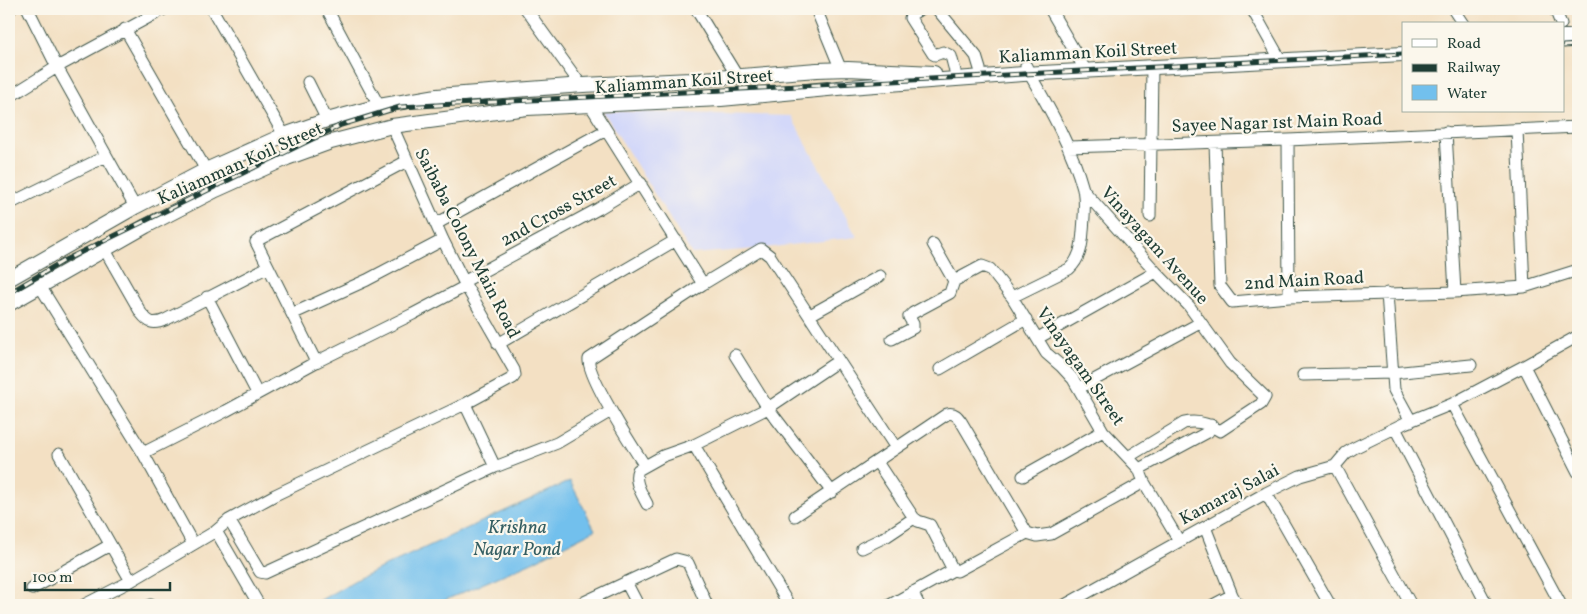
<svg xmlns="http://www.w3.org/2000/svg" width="1587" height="614" font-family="Vollkorn,serif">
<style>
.built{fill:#d3d8f9}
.water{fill:#72c0ed;stroke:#487e90}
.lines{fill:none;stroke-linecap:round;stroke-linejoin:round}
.minor-casing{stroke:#3f5549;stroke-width:13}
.major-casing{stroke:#3f5549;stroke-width:16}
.minor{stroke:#fff;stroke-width:11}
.major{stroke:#fff;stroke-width:14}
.rail-casing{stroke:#1f3d34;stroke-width:5}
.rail{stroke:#fbf7ec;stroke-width:3;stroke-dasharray:9;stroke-linecap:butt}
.labels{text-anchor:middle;stroke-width:4.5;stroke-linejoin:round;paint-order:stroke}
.street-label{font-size:18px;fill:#1f3d34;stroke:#fbf7ec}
.water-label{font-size:19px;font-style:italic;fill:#345e62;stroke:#fbf7ec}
</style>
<rect width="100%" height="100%" fill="#fbf7ec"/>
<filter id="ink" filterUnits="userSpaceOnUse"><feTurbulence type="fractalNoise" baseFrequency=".02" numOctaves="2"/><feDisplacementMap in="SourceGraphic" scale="10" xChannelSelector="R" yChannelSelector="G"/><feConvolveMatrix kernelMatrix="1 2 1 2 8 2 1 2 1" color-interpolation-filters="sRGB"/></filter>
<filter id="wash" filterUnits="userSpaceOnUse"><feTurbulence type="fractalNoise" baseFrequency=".0096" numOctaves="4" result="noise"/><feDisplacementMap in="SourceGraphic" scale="20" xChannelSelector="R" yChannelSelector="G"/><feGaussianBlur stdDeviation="1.12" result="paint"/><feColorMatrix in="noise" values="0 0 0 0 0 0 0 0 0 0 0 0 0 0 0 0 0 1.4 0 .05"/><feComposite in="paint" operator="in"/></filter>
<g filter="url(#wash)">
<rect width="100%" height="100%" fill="#f3e0c3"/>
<!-- built -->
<path class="built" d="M 603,111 L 791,116 L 857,237 L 756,249 L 692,254 Z"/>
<!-- water -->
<path class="water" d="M 570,481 L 595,530 L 530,563 L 434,605 L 312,605 L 357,579 Z"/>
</g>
<g filter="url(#ink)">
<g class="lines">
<defs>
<path id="minor" d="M 212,9 L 284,135 L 294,156
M 327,9 L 379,106
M 526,9 L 581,85
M 696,9 L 737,76
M 816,9 L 841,70
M 920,9 L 911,15 L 910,18 L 933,54 L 935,55 L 943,52 L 951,56 L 955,71
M 937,9 L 976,56 L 980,69
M 1050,9 L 1086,71
M 1252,9 L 1280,59
M 1453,9 L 1463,24
M 1555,9 L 1561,24
M 9,10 L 11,9
M 125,29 L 206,170
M 1026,66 L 1029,73 C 1050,109 1072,148 1083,189 C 1086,202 1084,217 1083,231 C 1082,246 1080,259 1069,269 L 1012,297 L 1046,353 L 1061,366 L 1073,379 L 1103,431 L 1139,469 L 1144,482 L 1179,541
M 308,82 L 327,120
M 9,97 L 57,67 L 28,9
M 591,106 L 703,284
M 1517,130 L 1524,287
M 1446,132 L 1455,292
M 1288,140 L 1289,297
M 1215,143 L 1220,286 L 1232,302 L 1289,297 L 1455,292 L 1524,287 L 1578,270
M 1068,147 L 1288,140 L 1578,127
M 1083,190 L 1156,272 L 1189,306 L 1230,363 L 1265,397 L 1261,404 L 1220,431 C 1208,423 1197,420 1184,423 L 1128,457
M 9,204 L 106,156
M 135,207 L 57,67 L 164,9
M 1150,216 L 1152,67
M 436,224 L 606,130
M 933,244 L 954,281
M 105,250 L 141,313 C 149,323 153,325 165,320 L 268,267
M 465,281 L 598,209 L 641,183
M 40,286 L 143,453 L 193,544
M 1387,293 L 1394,390 L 1411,421
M 207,297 L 257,393
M 292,314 L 367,280 L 443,240
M 810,315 L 880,276
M 1038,338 L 1156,272
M 892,339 L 913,328 L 913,324 L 909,317 L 913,313 L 950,293 L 954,281 L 982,266 L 990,269 L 1012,297
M 498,344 L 676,240
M 735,355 L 768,408 L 832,492
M 316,362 L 256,242 L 260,239 L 407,161
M 1524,366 L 1578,472
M 940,369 L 1026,319
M 1303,375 L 1393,373 L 1471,365
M 1079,388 L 1200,323
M 465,404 L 495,467
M 1452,404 L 1561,605
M 1395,428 L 1487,605
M 694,445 L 789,605
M 143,453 L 226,411 L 316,362 L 413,314 L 466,286
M 59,454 L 131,581
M 877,462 L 914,518 L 918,521 L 930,525 L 953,570
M 645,466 C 634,449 586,374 589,359 L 703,284 L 761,249 L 770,256 L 896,448
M 1335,466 L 1411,605
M 1139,469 L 1208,432 L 1211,425
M 1023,476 L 1103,431
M 1266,493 L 1330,605
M 647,504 C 642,494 633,481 638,470 L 663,456 L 694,445 L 768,408 L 838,361
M 795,516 L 947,414 C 955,412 958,417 962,423 L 1027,533
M 229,520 L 260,572 L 265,573 L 495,467 L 557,443 L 611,411
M 1205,527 L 1232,595 L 1238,605
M 216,531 L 259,605
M 1027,533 L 1037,536 L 1051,534 L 1144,482
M 862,548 L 887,536 L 914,518
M 626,582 L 638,605
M 32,589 L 110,545
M 912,592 L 919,605
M 84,605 L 131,581 L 216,531 L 229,520 L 275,495 L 465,404 L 513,378 L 515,375 L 514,370 L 466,286 L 443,240 L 392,126
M 150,605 L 151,605
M 578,605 L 676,559 L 684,561 L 688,563 L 707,605
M 890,605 L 953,570 L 957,571 L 1027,533
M 1065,605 L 1266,493 L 1300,476 L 1335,466 L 1346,453 L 1354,448 L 1405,423 L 1452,404 L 1524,366 L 1578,336
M 1213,605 L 1232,595"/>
<path id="major" d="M 1563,37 L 1578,37
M 9,279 L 135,207 L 206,170 L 284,135 L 327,120 L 379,106 L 437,96 L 583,85 L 691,80 L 817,70 L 848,69 L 934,73
M 9,304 L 146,226 L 216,190 L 287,158 L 331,142 L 392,126 L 527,108 L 721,99 L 849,87 L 1023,74 L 1403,54"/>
</defs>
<!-- minor casing -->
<use href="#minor" class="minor-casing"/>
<!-- major casing -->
<use href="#major" class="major-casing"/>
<!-- minor -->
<use href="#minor" class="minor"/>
<!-- major -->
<use href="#major" class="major"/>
<defs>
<path id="rail" d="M 1563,46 L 1578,45
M 9,293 L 65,260 L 341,125 L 400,107 L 1403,54"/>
</defs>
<!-- rail casing -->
<use href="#rail" class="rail-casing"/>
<!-- rail -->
<use href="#rail" class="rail"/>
</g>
</g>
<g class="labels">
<!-- street labels -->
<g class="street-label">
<text transform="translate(1088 52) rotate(-3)" y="6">Kaliamman Koil Street</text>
<text transform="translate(684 81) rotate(-4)" y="6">Kaliamman Koil Street</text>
<text transform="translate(1277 122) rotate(-2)" y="6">Sayee Nagar 1st Main Road</text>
<text transform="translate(240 163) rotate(-24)" y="6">Kaliamman Koil Street</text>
<text transform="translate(558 210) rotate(-29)" y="6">2nd Cross Street</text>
<text transform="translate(468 243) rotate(63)" y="6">Saibaba Colony Main Road</text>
<text transform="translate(1155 245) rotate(48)" y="6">Vinayagam Avenue</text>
<text transform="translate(1304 280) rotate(-3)" y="6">2nd Main Road</text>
<text transform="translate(1081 366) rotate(55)" y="6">Vinayagam Street</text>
<text transform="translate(1229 494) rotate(-28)" y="6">Kamaraj Salai</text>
</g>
<!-- water labels -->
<g class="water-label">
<text x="517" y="533">Krishna<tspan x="517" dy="22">Nagar Pond</tspan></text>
</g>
</g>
<!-- margin -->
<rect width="1587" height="614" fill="none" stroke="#fbf7ec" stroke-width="30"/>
<!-- legend -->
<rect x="1402" y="22" width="162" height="90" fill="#fbf7ec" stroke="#a3ada2"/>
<rect x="1412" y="39" width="25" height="8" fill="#ffffff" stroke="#a3ada2"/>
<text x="1447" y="48" font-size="15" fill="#1f3d34">Road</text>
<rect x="1412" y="64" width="25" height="8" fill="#1f3d34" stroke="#a3ada2"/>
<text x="1447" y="72" font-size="15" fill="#1f3d34">Railway</text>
<rect x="1412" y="85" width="25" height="15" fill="#72c0ed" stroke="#a3ada2"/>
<text x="1447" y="98" font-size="15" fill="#1f3d34">Water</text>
<!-- scale -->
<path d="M25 582v8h145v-8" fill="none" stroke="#1f3d34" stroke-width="2.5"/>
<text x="32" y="582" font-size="15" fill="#1f3d34" stroke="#fbf7ec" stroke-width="4" paint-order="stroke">100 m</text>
</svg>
